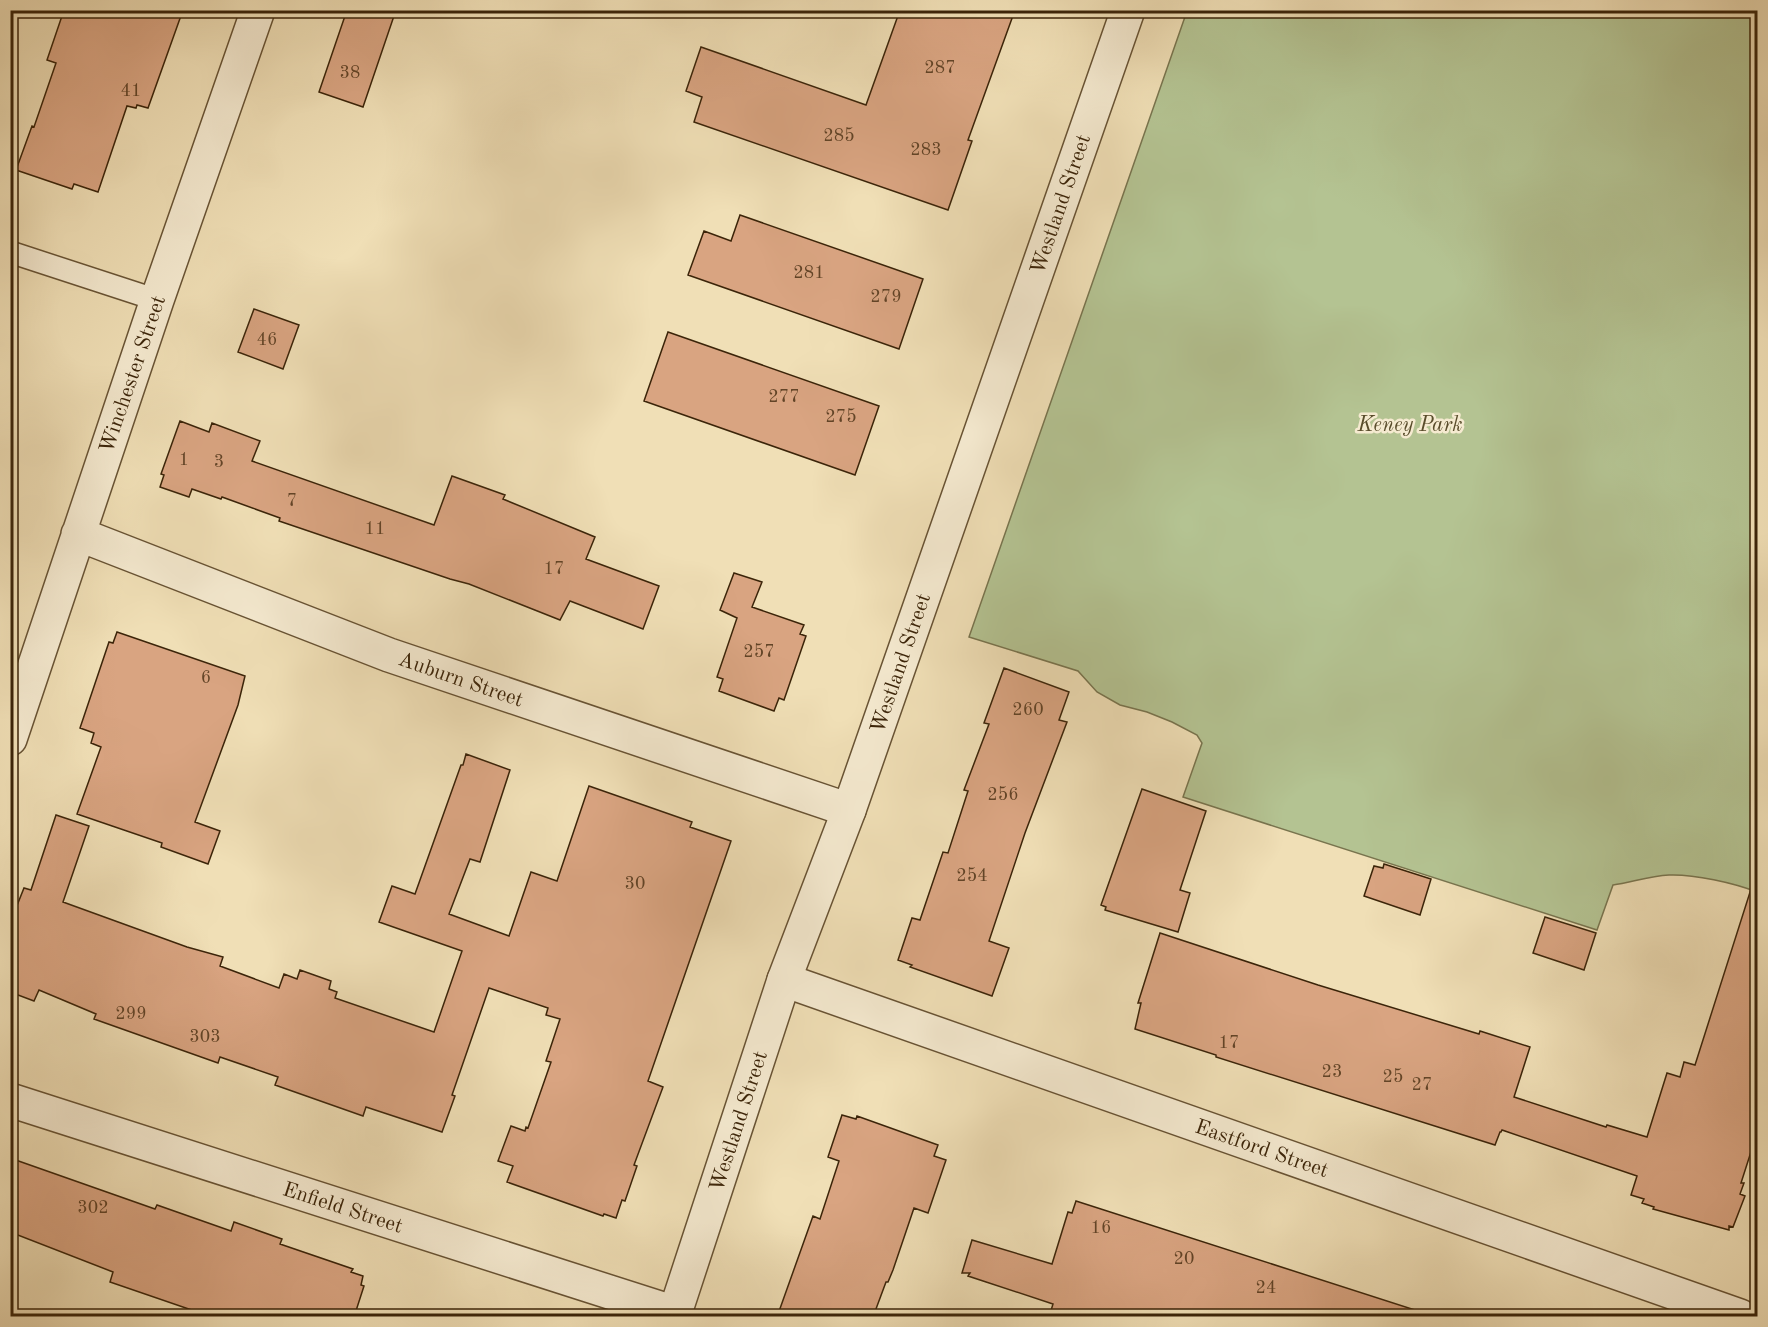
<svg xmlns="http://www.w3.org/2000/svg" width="1768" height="1327" font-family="'Old Standard TT',serif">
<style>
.green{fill:#b4c392;stroke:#78744e;stroke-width:1.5}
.building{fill:#d9a481;stroke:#3b2409;stroke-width:1.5}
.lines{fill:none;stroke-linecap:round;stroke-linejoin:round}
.service-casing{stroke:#685334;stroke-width:24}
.minor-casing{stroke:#685334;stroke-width:36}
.tertiary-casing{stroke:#685334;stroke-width:36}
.service{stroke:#f5ead0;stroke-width:21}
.minor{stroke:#f5ead0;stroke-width:33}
.tertiary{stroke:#f5ead0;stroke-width:33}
.labels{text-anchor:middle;stroke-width:5;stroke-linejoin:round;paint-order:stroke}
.number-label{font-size:18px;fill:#624427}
.street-label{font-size:21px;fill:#3b2409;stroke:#f5ead0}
.park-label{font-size:21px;font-style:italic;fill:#594c2b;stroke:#f5ead0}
</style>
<rect width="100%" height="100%" fill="#f0dfb6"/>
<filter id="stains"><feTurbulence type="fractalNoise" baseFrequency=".00333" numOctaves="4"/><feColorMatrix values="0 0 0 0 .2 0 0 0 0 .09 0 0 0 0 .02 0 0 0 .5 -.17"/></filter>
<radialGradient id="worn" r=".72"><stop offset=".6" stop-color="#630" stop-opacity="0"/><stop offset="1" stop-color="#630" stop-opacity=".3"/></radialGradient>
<!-- green -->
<path class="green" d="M 1187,11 L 1757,11 L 1757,892 C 1734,883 1694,874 1669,875 C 1650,876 1632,882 1613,885 L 1597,930 L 1183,797 L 1202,743 L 1197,735 L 1172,722 L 1147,712 L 1120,705 L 1097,692 L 1078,671 L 969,637 Z"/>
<!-- building -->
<path class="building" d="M 64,10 L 183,10 L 148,108 L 137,105 L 136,108 L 127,106 L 98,192 L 74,184 L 72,189 L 16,170 L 32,126 L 34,127 L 56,63 L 47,60 Z
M 347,10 L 396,10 L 363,107 L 319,92 Z
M 900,10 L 1015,10 L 968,140 L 972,141 L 948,210 L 694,122 L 702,97 L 686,91 L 701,47 L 866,105 Z
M 740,215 L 923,279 L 899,349 L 688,275 L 704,231 L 731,241 Z
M 254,309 L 299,325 L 283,369 L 238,352 Z
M 668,332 L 879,406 L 855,475 L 644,401 Z
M 180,421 L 209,432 L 212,423 L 260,441 L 252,461 L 434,525 L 452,476 L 505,495 L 503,499 L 595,537 L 586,559 L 659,586 L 643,629 L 570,601 L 560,620 L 469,584 L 450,579 L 279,521 L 280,518 L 222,497 L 221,499 L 192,489 L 189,497 L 160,487 L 164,475 L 161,474 Z
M 734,573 L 762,582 L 752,607 L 804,625 L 800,634 L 806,636 L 784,700 L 779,698 L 774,711 L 719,691 L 723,679 L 717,677 L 737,618 L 720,610 Z
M 117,632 L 245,676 L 238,705 L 195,822 L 220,831 L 208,864 L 161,847 L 162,843 L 77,814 L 101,747 L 91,743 L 94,733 L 80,728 L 109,642 L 113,643 Z
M 1004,668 L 1069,692 L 1059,720 L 1067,722 L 1025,833 L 989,941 L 1009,948 L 992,996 L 910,967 L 912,965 L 898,960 L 912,918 L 920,920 L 943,852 L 948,853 L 968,791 L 964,790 L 989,724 L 984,723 Z
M 466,754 L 510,770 L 480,862 L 470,859 L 449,914 L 509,936 L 531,872 L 557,881 L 589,786 L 692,822 L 690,827 L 731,841 L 648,1081 L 663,1087 L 634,1165 L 637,1166 L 625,1201 L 622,1200 L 616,1218 L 604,1214 L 603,1216 L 507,1182 L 513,1166 L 498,1161 L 511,1126 L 525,1131 L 526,1127 L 528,1128 L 551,1062 L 546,1061 L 560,1019 L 546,1015 L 548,1008 L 489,988 L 452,1095 L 455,1096 L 442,1132 L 366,1107 L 363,1116 L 275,1085 L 278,1077 L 220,1057 L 218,1063 L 94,1019 L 96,1014 L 39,990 L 34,1001 L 10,992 L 10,923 L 24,888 L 31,890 L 56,815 L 89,826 L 63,902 L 187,947 L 223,957 L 220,966 L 279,988 L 284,974 L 297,979 L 300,970 L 331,981 L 329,989 L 337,992 L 335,998 L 434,1032 L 462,951 L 379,922 L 392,886 L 415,894 L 461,765 L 463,765 Z
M 1142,789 L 1206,811 L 1180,890 L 1190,893 L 1178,932 L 1105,910 L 1106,907 L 1101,905 Z
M 1384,864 L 1431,879 L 1420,915 L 1364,896 L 1374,866 L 1383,868 Z
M 1751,889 L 1758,890 L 1758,1130 L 1741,1183 L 1744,1183 L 1740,1194 L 1745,1196 L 1733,1227 L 1729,1226 L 1729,1230 L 1653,1209 L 1654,1207 L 1642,1203 L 1644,1199 L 1631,1195 L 1637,1176 L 1502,1130 L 1501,1132 L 1500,1132 L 1495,1145 L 1216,1057 L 1216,1055 L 1135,1029 L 1141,1003 L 1138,1003 L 1160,933 L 1318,985 L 1479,1034 L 1480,1031 L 1530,1047 L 1514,1097 L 1606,1127 L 1607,1125 L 1647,1137 L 1667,1073 L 1680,1077 L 1684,1062 L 1695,1065 Z
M 1545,917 L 1596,933 L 1584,970 L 1533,953 Z
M 842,1115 L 856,1119 L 857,1116 L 938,1145 L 934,1156 L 946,1160 L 928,1213 L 914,1208 L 893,1270 L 888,1282 L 886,1282 L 873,1317 L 777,1317 L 813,1216 L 820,1219 L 839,1161 L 828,1157 Z
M 10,1158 L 155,1209 L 157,1205 L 231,1231 L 234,1222 L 282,1239 L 280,1244 L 353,1269 L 351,1272 L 363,1276 L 361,1285 L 364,1286 L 354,1317 L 212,1317 L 110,1282 L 113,1272 L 10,1232 Z
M 1076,1201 L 1415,1310 L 1414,1317 L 1049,1317 L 1053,1304 L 968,1276 L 970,1273 L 962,1273 L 972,1240 L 1052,1264 L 1068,1212 L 1072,1213 Z"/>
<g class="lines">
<defs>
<path id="service" d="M 10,252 L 157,300"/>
<path id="minor" d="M 78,534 L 389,655 L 849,810
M 10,739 L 157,300 L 258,10
M 784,980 L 1740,1316
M 10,1100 L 675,1313"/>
<path id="tertiary" d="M 674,1316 L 784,980 L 849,810 L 1128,10"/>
</defs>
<!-- service casing -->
<use href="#service" class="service-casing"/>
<!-- minor casing -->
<use href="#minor" class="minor-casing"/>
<!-- tertiary casing -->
<use href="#tertiary" class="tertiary-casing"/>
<!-- service -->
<use href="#service" class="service"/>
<!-- minor -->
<use href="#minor" class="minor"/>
<!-- tertiary -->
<use href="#tertiary" class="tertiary"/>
</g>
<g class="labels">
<!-- number labels -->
<g class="number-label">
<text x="940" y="73">287</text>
<text x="350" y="78">38</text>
<text x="131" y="96">41</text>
<text x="839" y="141">285</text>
<text x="926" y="155">283</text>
<text x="809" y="278">281</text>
<text x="886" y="302">279</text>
<text x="267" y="345">46</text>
<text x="784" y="402">277</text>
<text x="841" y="422">275</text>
<text x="184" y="465">1</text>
<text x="219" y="467">3</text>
<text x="292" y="506">7</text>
<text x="375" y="534">11</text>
<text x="554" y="574">17</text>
<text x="759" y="657">257</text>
<text x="206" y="683">6</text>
<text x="1028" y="715">260</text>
<text x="1003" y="800">256</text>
<text x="972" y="881">254</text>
<text x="635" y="889">30</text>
<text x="131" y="1019">299</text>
<text x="205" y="1042">303</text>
<text x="1229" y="1048">17</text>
<text x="1332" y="1077">23</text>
<text x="1393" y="1082">25</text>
<text x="1422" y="1090">27</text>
<text x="93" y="1213">302</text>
<text x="1101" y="1233">16</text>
<text x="1184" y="1264">20</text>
<text x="1266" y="1293">24</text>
</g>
<!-- street labels -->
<g class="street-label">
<text transform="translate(1060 204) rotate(-71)" y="7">Westland Street</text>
<text transform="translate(132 374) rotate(-71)" y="7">Winchester Street</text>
<text transform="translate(900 663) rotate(-71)" y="7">Westland Street</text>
<text transform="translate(461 679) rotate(19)" y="7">Auburn Street</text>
<text transform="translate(738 1121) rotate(-72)" y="7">Westland Street</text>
<text transform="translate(1262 1148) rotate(19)" y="7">Eastford Street</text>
<text transform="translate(343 1207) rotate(18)" y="7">Enfield Street</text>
</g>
<!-- park labels -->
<g class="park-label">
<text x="1410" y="431">Keney Park</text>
</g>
</g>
<!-- margin -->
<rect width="1768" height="1327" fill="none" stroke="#f0dfb6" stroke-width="36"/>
<rect x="12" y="12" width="1744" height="1303" fill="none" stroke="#3b2409" stroke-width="3"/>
<rect x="18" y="18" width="1732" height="1291" fill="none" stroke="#3b2409" stroke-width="1.5"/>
<rect width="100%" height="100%" filter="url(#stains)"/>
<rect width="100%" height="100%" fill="url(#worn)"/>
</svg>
